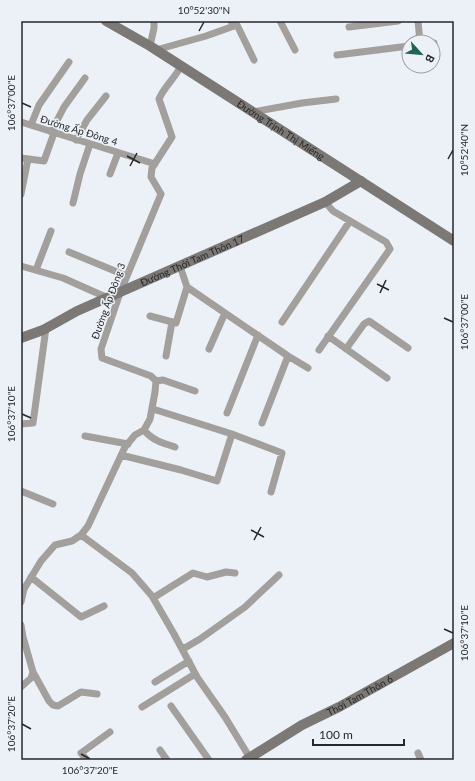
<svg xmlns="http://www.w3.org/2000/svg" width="475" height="781" font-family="Lato,sans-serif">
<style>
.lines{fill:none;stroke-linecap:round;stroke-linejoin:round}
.street{stroke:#a29f9d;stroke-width:7}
.secondary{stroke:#7c7875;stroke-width:10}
.ticks{fill:none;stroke:#26272a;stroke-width:1.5}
.labels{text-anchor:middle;stroke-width:3;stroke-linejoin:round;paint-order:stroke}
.street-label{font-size:10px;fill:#26272a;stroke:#ecf1f8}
.neatline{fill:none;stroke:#26272a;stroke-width:1.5}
.ticks-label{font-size:10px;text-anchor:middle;fill:#26272a}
</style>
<rect width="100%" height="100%" fill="#ecf1f8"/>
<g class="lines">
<!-- street -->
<path class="street" d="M 280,21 L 295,50
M 418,21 L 420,42
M 234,26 L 237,25 L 254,60
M 349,27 L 398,21
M 433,43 L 434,43
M 150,46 L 154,28 L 154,21
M 156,50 L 206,36 L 234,26 L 231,21
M 337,55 L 409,46
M 424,66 L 424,68
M 253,112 L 302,103 L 336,99
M 21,122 L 155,164
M 31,125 L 39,105 L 69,62
M 51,132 L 64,107 L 85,78
M 76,140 L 87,120 L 106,96
M 21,158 L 44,161 L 54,133
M 110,174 L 118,153
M 21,194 L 28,159
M 73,203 L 80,174 L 90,144
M 69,252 L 127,276
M 21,266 L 63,278 L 108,298
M 180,266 L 187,287 L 288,356 L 308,368
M 36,270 L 51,231
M 150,316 L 176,323 L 187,287
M 282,322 L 350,221
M 328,336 L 387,378
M 209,349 L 225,313
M 346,349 L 364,324 L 369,321 L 408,348
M 319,350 L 390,249 L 386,242 L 333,211 L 325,202
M 166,356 L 172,322
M 156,381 L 163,380 L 195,391
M 153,409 L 232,434 L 282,453 L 271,492
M 227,413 L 258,335
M 262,423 L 288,356
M 21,424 L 33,423 L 46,328
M 144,430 C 152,440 162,443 175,447
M 85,436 L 128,444
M 121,455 L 181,470 L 217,481 L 232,434
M 21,491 L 53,504
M 81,535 L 132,573 L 152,596 L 174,634 L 197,677 L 225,717 L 250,758
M 31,577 L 81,617 L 104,606
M 153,598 L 193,573 L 207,577 L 226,572 L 235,573
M 21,602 L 24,589 L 41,561 L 55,545 L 72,541 L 81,535 L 88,526 L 125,447 L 135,435 L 144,430 L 150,419 L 155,392 L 156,381 L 151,376 L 102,358 L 101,349 L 120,293 L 161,194 L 151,177 L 152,168 L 172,137 L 159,99 C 164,87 175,78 181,66
M 21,625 L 23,637 L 33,672 L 31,678 L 21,687
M 183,649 L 200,639 L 245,607 L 279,575
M 33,672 L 49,701 L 53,705 L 58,706 L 81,692 L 97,694
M 155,682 L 189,661
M 171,706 L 209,760
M 142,707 L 195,674
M 160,750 L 167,760
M 418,753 L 421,760
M 87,760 L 81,753 L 110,732"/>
<!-- secondary -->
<g class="secondary">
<path id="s1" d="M 106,21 L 150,46 L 454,241"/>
<path id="s2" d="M 21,338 L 43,330 L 77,311 L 325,202 L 361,181"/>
<path id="s3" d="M 246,760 L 302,725 L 339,707 L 454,643"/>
</g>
</g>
<!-- ticks -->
<path class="ticks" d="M 199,31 L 204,22M 22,103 L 31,107M 127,156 L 140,163M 448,159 L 453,150M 130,166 L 137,153M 377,284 L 389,290M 380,293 L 386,280M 444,318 L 453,322M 22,414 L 31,418M 251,530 L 264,537M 254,540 L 261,527M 444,629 L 453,633M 22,724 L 31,729M 81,754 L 90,759"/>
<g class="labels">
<!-- street labels -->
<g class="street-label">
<text transform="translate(79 130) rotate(17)" y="4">Đường Ấp Đông 4</text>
<text dy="4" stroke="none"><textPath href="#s1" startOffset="206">Đường Trịnh Thị Miếng</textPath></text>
<text dy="4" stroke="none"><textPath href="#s2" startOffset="188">Đường Thới Tam Thôn 17</textPath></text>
<text transform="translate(108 301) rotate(-70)" y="4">Đường Ấp Đông 3</text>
<text dy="4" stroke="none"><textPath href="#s3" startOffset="131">Thới Tam Thôn 6</textPath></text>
</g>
</g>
<!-- border -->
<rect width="475" height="781" fill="none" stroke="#ecf1f8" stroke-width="44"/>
<!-- north arrow -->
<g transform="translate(421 54) rotate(117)"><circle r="19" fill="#ecf1f8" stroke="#9da0a6"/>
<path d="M0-3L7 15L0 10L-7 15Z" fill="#206353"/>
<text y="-6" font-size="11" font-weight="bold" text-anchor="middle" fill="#26272a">B</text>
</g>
<!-- scale -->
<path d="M313 739v6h91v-6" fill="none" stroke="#26272a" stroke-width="2"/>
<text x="319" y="739" font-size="12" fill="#26272a" stroke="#ecf1f8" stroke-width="3" paint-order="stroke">100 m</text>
<rect x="22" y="22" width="431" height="737" class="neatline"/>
<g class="ticks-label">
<text x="204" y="14">10°52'30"N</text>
<text transform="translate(11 103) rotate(-90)" y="4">106°37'00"E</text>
<text transform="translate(464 150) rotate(-90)" y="4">10°52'40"N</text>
<text transform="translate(464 322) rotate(-90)" y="4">106°37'00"E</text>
<text transform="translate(11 414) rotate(-90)" y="4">106°37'10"E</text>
<text transform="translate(464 633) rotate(-90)" y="4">106°37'10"E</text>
<text transform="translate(11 724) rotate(-90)" y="4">106°37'20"E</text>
<text x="90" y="774">106°37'20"E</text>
</g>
</svg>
